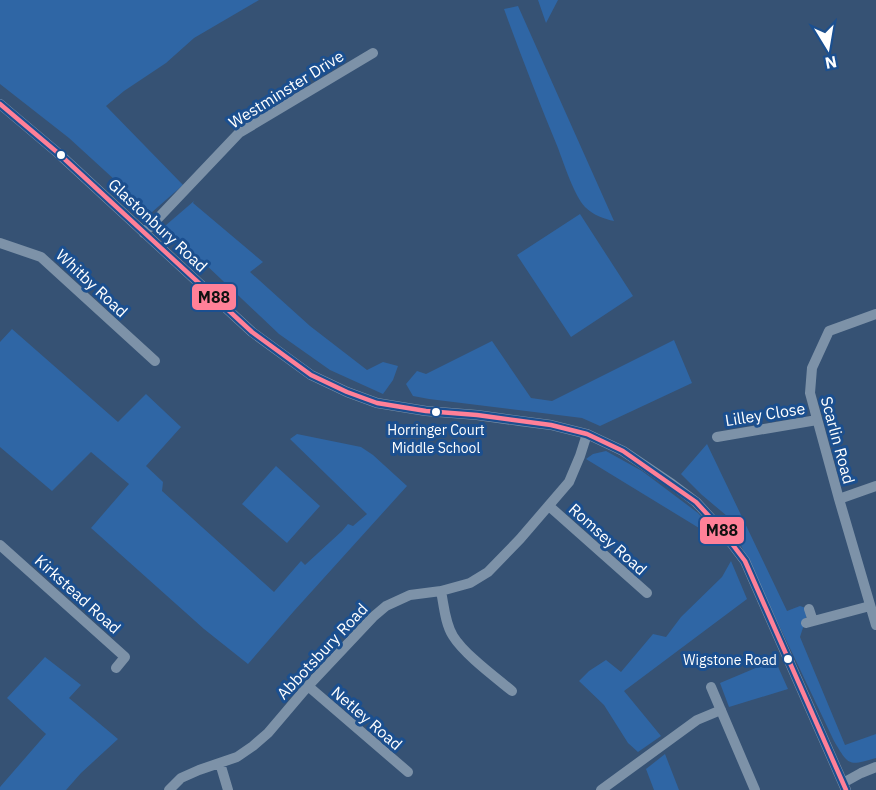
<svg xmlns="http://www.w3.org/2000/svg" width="876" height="790" font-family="'IBM Plex Sans',sans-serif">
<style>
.green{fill:#2f66a5}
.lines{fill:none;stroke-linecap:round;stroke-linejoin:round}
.street{stroke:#7d92a8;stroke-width:10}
.bus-1-casing{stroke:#1b4f8f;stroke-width:9}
.bus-1{stroke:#ff8098;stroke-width:4.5}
.bus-dot{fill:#fff;stroke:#1b4f8f;stroke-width:2}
.labels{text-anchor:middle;stroke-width:6;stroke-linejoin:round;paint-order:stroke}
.bus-label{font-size:14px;fill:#fff;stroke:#1b4f8f}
.street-label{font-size:16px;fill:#fff;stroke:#1b4f8f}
.line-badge{stroke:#1b4f8f;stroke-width:2}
.pale-badge-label{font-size:16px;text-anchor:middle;font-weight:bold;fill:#111}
</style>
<rect width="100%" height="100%" fill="#365274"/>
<!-- green -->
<path class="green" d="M 0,0 L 259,0 L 194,38 L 166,63 L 124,91 L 106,106 L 183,185 L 151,213 L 69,138 L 0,84 Z
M 538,0 L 558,0 L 546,23 Z
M 518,6 L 614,221 C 604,219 593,215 585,207 C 574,195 564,164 558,148 C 539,102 521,56 504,9 Z
M 194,201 L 193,203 L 263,262 L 250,272 L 310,326 L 367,370 L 383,362 L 398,366 L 393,380 L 383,394 L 330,370 L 279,334 L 165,226 Z
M 580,214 L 633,296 L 571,337 L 517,255 Z
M 12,329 L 118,422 L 146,394 L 181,427 L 146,466 L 163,482 L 162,491 L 274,592 L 301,561 L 305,565 L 342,531 L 348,524 L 353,526 L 367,514 L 290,439 L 297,434 L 361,447 L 373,455 L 407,486 L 294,611 L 248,664 L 204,629 L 91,528 L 129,484 L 91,452 L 52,491 L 0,447 L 0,342 Z
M 674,340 L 692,383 L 600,426 L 582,418 L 429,399 L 413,396 L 406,384 L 417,371 L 426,374 L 492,341 L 531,398 L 552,401 Z
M 707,444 L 787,611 L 800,606 L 809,609 L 800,637 L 845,745 L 876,734 L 876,758 C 848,766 849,766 834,741 L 727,516 L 702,495 L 681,474 Z
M 606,451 L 642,471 L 698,513 L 713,530 L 717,539 L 586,459 L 593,454 Z
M 276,466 L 320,506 L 287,543 L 242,504 Z
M 731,561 L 747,599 L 624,691 L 661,736 L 638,752 L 628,743 L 604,705 L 579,681 L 589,671 L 606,660 L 621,672 L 653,634 L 666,637 L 681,617 L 722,577 Z
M 45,657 L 81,685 L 69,698 L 118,739 L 81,773 L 66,790 L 0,790 L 0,787 L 46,734 L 7,698 Z
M 775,660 L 788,689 L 729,707 L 720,683 Z
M 665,754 L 679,790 L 654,790 L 646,769 Z"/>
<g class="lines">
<!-- street -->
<path class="street" d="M 0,104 L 58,153 L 252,332 L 311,375 L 347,392 L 377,403 L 426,411 L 477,415 L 520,421 L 551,425 L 587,434 L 623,451 L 672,484 L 696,502 L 720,528 L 745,561 L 846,790
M 144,233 L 239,133 L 373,53
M 0,243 L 41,257 L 155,361
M 876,314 L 829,331 L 812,368 L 810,393 L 839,499 L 876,625
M 717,437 L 817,420
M 839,499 L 876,486
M 549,506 L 647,593
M 0,545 L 125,657 L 116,668
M 441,591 C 444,606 445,623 453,636 C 464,654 495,677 512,691
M 809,609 L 813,621
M 806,623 L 870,606
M 308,686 L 408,772
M 711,687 L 755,790
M 220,763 L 228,790
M 843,783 L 861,773 L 876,767
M 169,790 L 181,778 L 199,770 L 237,757 L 253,746 L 268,733 L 308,686 L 373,617 L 386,606 L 410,595 L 441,591 L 470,583 L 488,572 L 520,539 L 569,482 L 580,456 L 587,434
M 601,790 L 697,720 L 721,710"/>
<defs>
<path id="bus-1" d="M 0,104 L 58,153 L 252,332 L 311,375 L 347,392 L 377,403 L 426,411 L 477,415 L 551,425 L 587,434 L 623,451 L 696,502 L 720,528 L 745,561 L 846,790"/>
</defs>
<!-- bus-1 casing -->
<use href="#bus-1" class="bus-1-casing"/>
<!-- bus-1 -->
<use href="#bus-1" class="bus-1"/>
</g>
<!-- markers -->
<g class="bus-dot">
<circle cx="61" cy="155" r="5"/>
<circle cx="436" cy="412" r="5"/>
<circle cx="788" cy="659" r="5"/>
</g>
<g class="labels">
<!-- bus labels -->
<g class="bus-label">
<text x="436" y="435">Horringer Court<tspan x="436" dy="18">Middle School</tspan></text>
<text x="777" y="665" text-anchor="end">Wigstone Road</text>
</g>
<!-- street labels -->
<g class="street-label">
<text transform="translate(286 89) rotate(-32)" y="6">Westminster Drive</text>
<text transform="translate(158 225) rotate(43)" y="6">Glastonbury Road</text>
<text transform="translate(92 283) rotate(43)" y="6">Whitby Road</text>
<text transform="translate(765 414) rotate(-9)" y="6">Lilley Close</text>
<text transform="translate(838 440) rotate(75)" y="6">Scarlin Road</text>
<text transform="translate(608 539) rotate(42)" y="6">Romsey Road</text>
<text transform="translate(78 594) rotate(42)" y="6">Kirkstead Road</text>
<text transform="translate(322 651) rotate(-47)" y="6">Abbotsbury Road</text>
<text transform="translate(367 718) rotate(41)" y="6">Netley Road</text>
</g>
</g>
<g class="line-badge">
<rect x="191" y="283" width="46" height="28" rx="6" fill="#ff8098"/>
<rect x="699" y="516" width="46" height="29" rx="6" fill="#ff8098"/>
</g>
<g class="pale-badge-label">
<text x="214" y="303">M88</text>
<text x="722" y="536">M88</text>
</g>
<!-- north arrow -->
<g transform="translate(828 48) rotate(169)" stroke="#1b4f8f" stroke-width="4.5" paint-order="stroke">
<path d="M0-4.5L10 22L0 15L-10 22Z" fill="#ffffff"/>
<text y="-9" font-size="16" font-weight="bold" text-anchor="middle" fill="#ffffff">N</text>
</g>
</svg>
